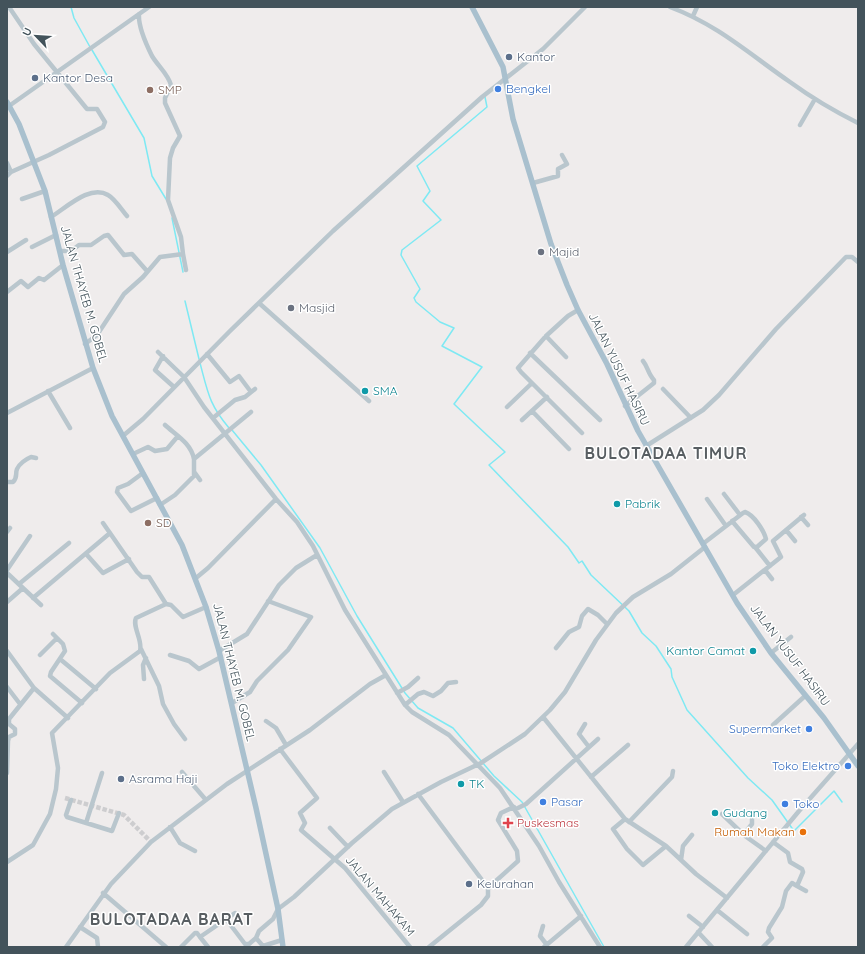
<svg xmlns="http://www.w3.org/2000/svg" width="865" height="954" font-family="Quicksand,sans-serif">
<style>
.lines{fill:none;stroke-linecap:round;stroke-linejoin:round}
.stream{stroke:#7ee9f3;stroke-width:1.5}
.minor-tunnel{stroke:#cdcdcf;stroke-width:4.5;stroke-dasharray:4.5 2;stroke-linecap:butt}
.minor{stroke:#b9c6cd;stroke-width:4.5}
.major{stroke:#a9c0ce;stroke-width:5.5}
.service-dot{fill:#5c6f8a;stroke:#fff;stroke-width:1.5}
.shop-dot{fill:#3f7fe0;stroke:#fff;stroke-width:1.5}
.education-dot{fill:#8d6e63;stroke:#fff;stroke-width:1.5}
.worship-dot{fill:#6b7280;stroke:#fff;stroke-width:1.5}
.culture-dot{fill:#0f9aa8;stroke:#fff;stroke-width:1.5}
.health-dot{fill:#e0444e;stroke:#fff;stroke-width:1.5}
.food-dot{fill:#e8710a;stroke:#fff;stroke-width:1.5}
.labels{text-anchor:middle;stroke-width:3;stroke-linejoin:round;paint-order:stroke}
.service-label{font-size:12px;fill:#4e5e75;stroke:#fff;text-anchor:start}
.shop-label{font-size:12px;fill:#366cbe;stroke:#fff;text-anchor:start}
.education-label{font-size:12px;fill:#785e54;stroke:#fff;text-anchor:start}
.worship-label{font-size:12px;fill:#5b616d;stroke:#fff;text-anchor:start}
.street-label{font-size:12px;fill:#43535b;stroke:#fff}
.culture-label{font-size:12px;fill:#0d838f;stroke:#fff;text-anchor:start}
.health-label{font-size:12px;fill:#be3a42;stroke:#fff;text-anchor:start}
.food-label{font-size:12px;fill:#c56008;stroke:#fff;text-anchor:end}
.district-label{font-size:16px;font-weight:bold;letter-spacing:1px;fill:#585e62;stroke:#fff}
</style>
<rect width="100%" height="100%" fill="#efecec"/>
<g class="lines">
<!-- stream -->
<path class="stream" d="M 71,7 L 74,18 L 90,47
M 92,50 L 144,138 L 152,176 L 166,199
M 485,97 L 487,107 L 417,166 L 430,191 L 423,201 L 441,220 L 402,250 L 401,255 L 420,289 L 414,298 L 416,302 L 440,322 L 454,328 L 442,346 L 482,367 L 454,404 L 505,452 L 489,465 L 568,547 L 579,563 L 582,561 L 591,575 L 629,611 L 642,633 L 656,646 L 671,669 L 672,677 L 687,710 L 748,778 L 772,800 L 794,831 L 834,791 L 842,802
M 172,218 L 183,272
M 185,301 L 199,359
M 200,363 C 208,393 209,404 229,428
M 232,430 L 261,465 L 320,548 L 357,616 L 405,693 L 418,708 L 453,728 L 494,776 L 522,802 L 604,947"/>
<!-- minor-tunnel -->
<path class="minor-tunnel" d="M 65,798 L 124,815 L 151,842"/>
<!-- minor -->
<path class="minor" d="M 670,7 C 718,25 748,53 790,82 C 812,98 834,111 858,123
M 693,16 L 697,7
M 9,106 L 149,7
M 800,125 L 815,99
M 7,163 L 11,172
M 7,176 L 11,172 L 49,155 L 103,127 L 105,122 L 97,109 L 87,109 L 34,44 L 9,7
M 533,183 L 558,176 L 558,169 L 567,164 L 562,155
M 22,199 L 45,191
M 51,217 C 66,208 90,184 108,195 C 115,199 121,209 127,216
M 32,247 L 56,235
M 60,251 L 71,251 L 79,245 L 91,245 L 104,236 L 108,235 L 124,255 L 132,254 L 147,271
M 7,252 L 26,240
M 183,254 L 186,270
M 7,292 L 21,281 L 28,287 L 39,278 L 44,280 L 63,265
M 259,303 L 369,401
M 546,336 L 568,316 L 578,310
M 85,344 L 97,335 L 124,294 L 143,277 L 160,257 L 183,254 L 181,237 L 168,200 L 170,158 L 173,148 L 180,136 L 165,103 L 165,98 L 171,85 C 168,74 158,66 152,56 C 146,44 138,27 139,14
M 158,352 L 184,377 L 204,407 L 276,499 L 297,522 L 313,546 L 345,610 L 405,705 L 412,712 L 449,735 L 500,788 L 539,846 L 559,882 L 600,947
M 530,353 L 600,420
M 207,354 L 230,382 L 239,376 L 251,392
M 163,356 L 155,370 L 174,387
M 566,357 L 546,336 L 518,368 L 521,372 L 582,433
M 663,389 L 691,418
M 48,391 L 70,428
M 625,406 L 654,383 L 654,380 C 648,374 648,367 643,361
M 507,407 L 532,383
M 532,411 L 569,449
M 7,413 L 93,368
M 213,418 L 235,400 L 245,397 L 255,389
M 522,420 L 547,397
M 165,425 C 176,435 191,443 194,459
M 124,435 L 143,419 L 230,331 L 333,231 L 482,97 L 543,49 L 585,7
M 646,446 L 703,410 L 719,395 L 776,329 L 846,257 L 852,257 L 858,262
M 133,454 L 148,447 L 155,451 L 167,449 L 178,436
M 143,473 L 128,484 L 118,488 L 117,492 L 131,511 L 157,498
M 195,473 L 200,480
M 7,482 L 13,482 C 18,477 15,474 17,469 C 19,464 26,459 31,457 L 36,458
M 724,494 L 740,515
M 707,499 L 726,526
M 160,505 L 175,495 L 194,476 L 194,459 L 251,412
M 801,517 L 808,525
M 786,530 L 795,541
M 7,532 L 10,528
M 704,543 L 743,513 L 745,512 C 754,515 764,531 766,539 L 757,547 L 754,547 L 732,521
M 755,547 L 770,566
M 87,555 L 103,573 L 129,559
M 7,570 L 30,536
M 765,570 L 772,579
M 7,573 L 41,605
M 196,578 L 208,568 L 276,499
M 19,584 L 69,543
M 733,595 L 781,557 L 773,541 L 804,515
M 33,598 L 110,533
M 7,602 L 23,588
M 166,604 L 171,605 L 183,617 L 206,607
M 53,634 L 63,644 L 65,651 L 51,672 L 50,676 L 82,703
M 556,648 L 569,632 L 579,627 L 582,616 L 588,609 L 598,615 L 607,624
M 141,649 L 159,686 L 163,704 L 174,724 L 185,739
M 7,651 L 34,688 L 9,719 L 9,724 L 15,729 L 15,734 L 9,737 L 8,741 L 7,773
M 219,651 L 247,634 L 279,585 L 296,568 L 317,555
M 771,653 L 791,637
M 40,655 L 57,638
M 170,655 L 189,661 L 199,669 L 221,657
M 60,659 L 96,689
M 144,679 L 143,665 L 146,658
M 7,687 L 20,704
M 34,688 L 68,718
M 397,693 L 408,687 L 418,678
M 232,703 L 250,692 L 257,681 L 288,650 L 311,617 L 268,601
M 405,705 L 418,694 L 424,692 L 433,696 L 441,691 L 448,683 L 456,682
M 543,717 L 625,819 L 666,846 L 696,874 L 727,898
M 266,721 L 276,728 L 286,745
M 585,724 L 579,734 L 589,747
M 773,725 L 805,696
M 280,749 L 317,798 L 300,813 L 305,823 L 301,830 L 345,868 L 410,947
M 182,772 L 206,800
M 384,772 L 403,802
M 591,777 L 628,745
M 418,794 L 488,888
M 71,800 L 66,815 L 67,817 L 112,831 L 119,813
M 516,809 L 526,804 L 598,739
M 722,814 L 745,836 L 766,851
M 625,819 L 613,829 L 627,849 L 643,865 L 666,846
M 629,822 L 672,777 L 673,771
M 86,823 L 102,773
M 170,827 L 180,843 L 195,851
M 330,828 L 348,847
M 743,835 L 752,824 L 752,816
M 681,860 L 683,846 L 692,835
M 7,862 L 33,845 L 50,814 L 56,789 L 58,768 L 52,733 L 110,673 L 140,651 C 143,640 132,627 136,618 L 166,604 L 149,577 L 142,577 L 137,572 L 103,523
M 797,886 L 806,891
M 103,893 L 166,947
M 717,910 L 747,934
M 689,916 L 703,927
M 226,919 L 245,944 L 249,944 L 256,938 L 259,931 L 273,919 L 278,909 L 294,897 L 352,843 L 392,809 L 441,782 L 481,763 L 525,734 L 550,710 L 565,692 L 596,640 L 616,613 L 633,597 L 671,574 L 705,547
M 543,926 L 540,936 L 547,945
M 80,927 L 97,938 L 98,947
M 698,932 L 712,947
M 200,937 L 208,947
M 256,938 L 263,946 L 282,940
M 66,947 L 111,884 L 151,842 L 227,784 L 310,730 L 370,684 L 386,675
M 181,947 L 195,933 L 197,933 L 200,937 L 235,913
M 429,947 L 481,905 L 488,896 L 488,888 L 518,861 L 517,851 L 498,820 L 501,813 L 514,807
M 544,947 L 581,916
M 686,947 L 799,811 L 858,744
M 763,947 L 772,938 L 768,932 L 769,928 L 782,907 L 786,891 L 792,883 L 797,886 L 803,872 L 802,869 L 790,862 L 788,853 L 773,842"/>
<!-- major -->
<path class="major" d="M 472,7 L 503,67 L 513,119 L 551,244 L 567,285 L 578,310 L 607,364 L 638,431 L 737,603 L 771,653 L 824,718 L 858,766
M 7,102 L 19,124 L 45,191 L 63,265 L 93,368 L 112,416 L 182,545 L 206,607 L 219,651 L 256,808 L 278,909 L 283,947"/>
</g>
<!-- markers -->
<g class="service-dot">
<circle cx="509" cy="57" r="4"/>
<circle cx="35" cy="78" r="4"/>
<circle cx="121" cy="779" r="4"/>
<circle cx="469" cy="884" r="4"/>
</g>
<g class="shop-dot">
<circle cx="498" cy="89" r="4"/>
<circle cx="809" cy="729" r="4"/>
<circle cx="848" cy="766" r="4"/>
<circle cx="543" cy="802" r="4"/>
<circle cx="785" cy="804" r="4"/>
</g>
<g class="education-dot">
<circle cx="150" cy="90" r="4"/>
<circle cx="148" cy="523" r="4"/>
</g>
<g class="worship-dot">
<circle cx="541" cy="252" r="4"/>
<circle cx="291" cy="308" r="4"/>
</g>
<g class="culture-dot">
<circle cx="365" cy="391" r="4"/>
<circle cx="617" cy="504" r="4"/>
<circle cx="753" cy="651" r="4"/>
<circle cx="461" cy="784" r="4"/>
<circle cx="715" cy="813" r="4"/>
</g>
<path class="health-dot" d="M506 817h4v4h4v4h-4v4h-4v-4h-4v-4h4z"/>
<circle class="food-dot" cx="803" cy="832" r="4"/>
<g class="labels">
<!-- service labels -->
<g class="service-label">
<text x="517" y="61">Kantor</text>
<text x="43" y="82">Kantor Desa</text>
<text x="129" y="783">Asrama Haji</text>
<text x="477" y="888">Kelurahan</text>
</g>
<!-- shop labels -->
<g class="shop-label">
<text x="506" y="93">Bengkel</text>
<text x="801" y="733" text-anchor="end">Supermarket</text>
<text x="840" y="770" text-anchor="end">Toko Elektro</text>
<text x="551" y="806">Pasar</text>
<text x="793" y="808">Toko</text>
</g>
<!-- education labels -->
<g class="education-label">
<text x="158" y="94">SMP</text>
<text x="156" y="527">SD</text>
</g>
<!-- worship labels -->
<g class="worship-label">
<text x="549" y="256">Majid</text>
<text x="299" y="312">Masjid</text>
</g>
<!-- street labels -->
<g class="street-label">
<text transform="translate(84 294) rotate(74)" y="4">JALAN THAYEB M. GOBEL</text>
<text transform="translate(619 369) rotate(64)" y="4">JALAN YUSUF HASIRU</text>
<text transform="translate(790 655) rotate(53)" y="4">JALAN YUSUF HASIRU</text>
<text transform="translate(234 672) rotate(76)" y="4">JALAN THAYEB M. GOBEL</text>
<text transform="translate(380 896) rotate(50)" y="4">JALAN MAHAKAM</text>
</g>
<!-- culture labels -->
<g class="culture-label">
<text x="373" y="395">SMA</text>
<text x="625" y="508">Pabrik</text>
<text x="745" y="655" text-anchor="end">Kantor Camat</text>
<text x="469" y="788">TK</text>
<text x="723" y="817">Gudang</text>
</g>
<!-- health labels -->
<g class="health-label">
<text x="517" y="827">Puskesmas</text>
</g>
<!-- food labels -->
<g class="food-label">
<text x="795" y="836">Rumah Makan</text>
</g>
<!-- district labels -->
<g class="district-label">
<text x="666" y="459">BULOTADAA TIMUR</text>
<text x="172" y="925">BULOTADAA BARAT</text>
</g>
</g>
<!-- border -->
<rect width="865" height="954" fill="none" stroke="#43535b" stroke-width="16"/>
<!-- north arrow -->
<g transform="translate(36 36) rotate(295)" stroke="#ffffff" stroke-width="3" paint-order="stroke">
<path d="M0-3L7 15L0 10L-7 15Z" fill="#43535b"/>
<text y="-6" font-size="11" font-weight="bold" text-anchor="middle" fill="#43535b">U</text>
</g>
</svg>
